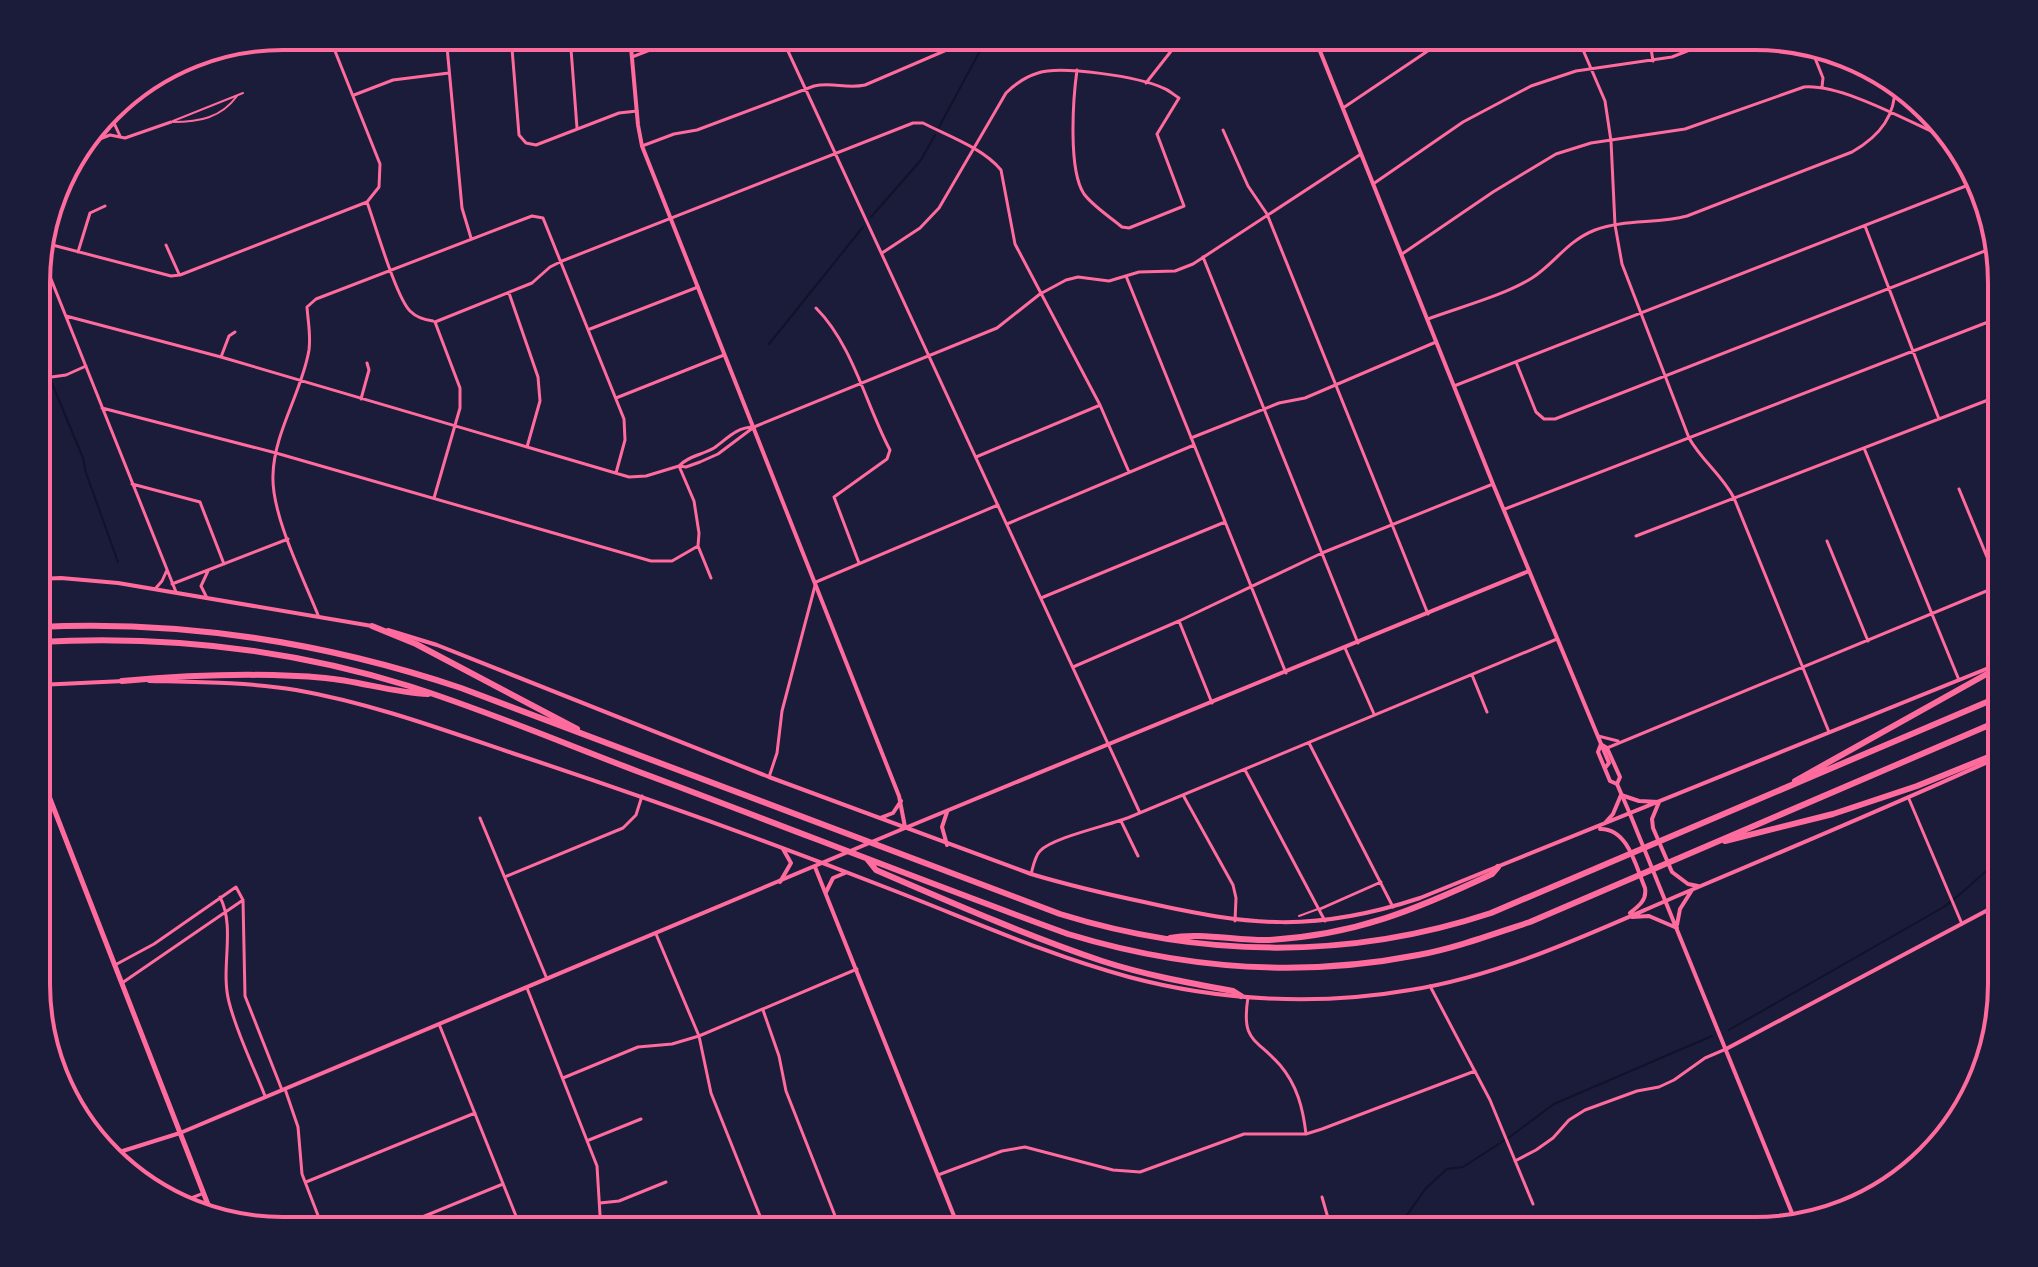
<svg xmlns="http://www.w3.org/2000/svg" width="2038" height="1267" font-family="'Source Sans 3',sans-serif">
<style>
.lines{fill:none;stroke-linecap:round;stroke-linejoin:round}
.stream{stroke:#12122b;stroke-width:2}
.service{stroke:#ff6b9d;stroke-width:2}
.minor{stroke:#ff6b9d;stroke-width:3}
.tertiary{stroke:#ff6b9d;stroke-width:4}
.secondary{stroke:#ff6b9d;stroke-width:4}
.trunk{stroke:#ff6b9d;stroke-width:5}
.motorway{stroke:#ff6b9d;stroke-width:6}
.rim{fill:none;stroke:#ff6b9d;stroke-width:4}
</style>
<rect width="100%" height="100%" fill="#1b1b3a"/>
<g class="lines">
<!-- stream -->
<path class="stream" d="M 939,127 L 988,36
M 871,217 L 921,160 L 935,135
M 38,343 L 48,374
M 769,344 L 863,227
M 51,381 L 83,458 L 86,473 L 118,562
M 1729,1030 L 1942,908 C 1964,894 1979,874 2001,860
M 1389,1231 L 1407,1215 L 1426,1188 L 1447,1169 L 1463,1167 L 1511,1136 L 1554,1104 L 1712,1036"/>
<!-- service -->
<path class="service" d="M 173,121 L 243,93
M 173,122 C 199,122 221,118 237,96
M 1299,916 L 1318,909"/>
<!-- minor -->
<path class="minor" d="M 329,36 L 380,164 L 379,187 L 367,202 C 375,224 396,297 410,311 C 416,317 425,320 433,321
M 446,36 L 462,208 L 471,238
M 511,36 L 519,135 L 526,143 L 536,145 L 619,113 L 637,111
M 570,36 L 577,128
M 781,36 L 1140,813
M 1577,36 L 1605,101 L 1611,141 L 1615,225 L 1622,264 L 1689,438 C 1702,461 1722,475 1734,498 L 1829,732
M 1649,36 L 1653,61
M 1809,43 L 1823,78 L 1822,87
M 632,57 L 686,36
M 1146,83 L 1183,36
M 354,95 L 393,80 L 449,73
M 1343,108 L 1450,36
M 109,112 L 120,136
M 1223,130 L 1248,186 L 1267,214 L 1428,614
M 84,145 L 110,135 L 125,138 L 171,122
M 642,146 L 674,134 L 697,130 L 814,86 C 832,82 847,89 865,85 L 949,49
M 1373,184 L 1463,122 L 1531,86 L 1576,71 L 1672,57 L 1725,36
M 1865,226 L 1939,419
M 41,242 L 171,276 L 180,275 L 367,202
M 166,245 L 179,274
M 39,249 L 176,592
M 78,252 L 90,213 L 105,206
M 882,253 L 920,228 L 939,208 L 1006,93 C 1015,84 1025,77 1038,73 C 1061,65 1140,77 1163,88 C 1169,90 1174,95 1179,98 L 1157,134 L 1184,206 L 1129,228 L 1122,227 C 1110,217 1093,206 1084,194 C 1068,170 1073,99 1077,70
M 1402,254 L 1493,192 L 1556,154 L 1591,143 L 1685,129 L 1804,87 C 1844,84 1912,124 1951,140
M 1203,257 L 1358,643
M 1126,276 L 1286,673
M 509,293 L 538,377 L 540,401 L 527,447
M 816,308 C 853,345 866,405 890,450 L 887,459 L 834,497 L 859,563
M 66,316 L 221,357 L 629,477 L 646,476 L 679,466 L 686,467 L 700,462 L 718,454 L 754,427
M 1428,319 C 1460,307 1503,296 1532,278 C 1555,263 1567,241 1595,230 C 1624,219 1657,224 1687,216 L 1852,152 C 1880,136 1897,115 1895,81
M 435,322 L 532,283 L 550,267 L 562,261 L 913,123 L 923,123 C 948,136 983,148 1001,170 L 1015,244 L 1100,405 L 1129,472
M 590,329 L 698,287
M 221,357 L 229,336 L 235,332
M 1516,362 L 1536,412 L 1544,419 L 1555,419 L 1995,247
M 44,378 L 66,375 L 86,366
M 1454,386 L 1976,182
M 616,398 L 724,355
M 361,399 L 369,370 L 367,363
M 102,408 L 276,453 L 651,561 L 672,561 L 698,546
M 1191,438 L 1279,403 L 1305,398 L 1436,342
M 1864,448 L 1959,680
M 976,457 L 1098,406
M 679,466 C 688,456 702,455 714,448 C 727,439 736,427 754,427 L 997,328 L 1040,294 L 1066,280 L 1078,277 L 1109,281 L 1139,272 L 1175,271 L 1193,264 L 1361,154
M 679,466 L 694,501 L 699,533 L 698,546 L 711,578
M 132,484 L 200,502 L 224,564
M 1959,489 L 1999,586
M 434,498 L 460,408 L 460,388 L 435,322
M 1505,509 L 2001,317
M 1007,524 L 1194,445
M 1636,536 L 2001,395
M 1827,541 L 1868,641
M 172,584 L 288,539
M 155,589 L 162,581 L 167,570
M 206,596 L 201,586 L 208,571
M 1041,598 L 1225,522
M 318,615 C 303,577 271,514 273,475 C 274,432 302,392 309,350 C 311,335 308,322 307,307 L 316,299 L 532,216 L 543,218 L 624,419 L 625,440 L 616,473
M 1179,621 L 1212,703
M 1345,648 L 1374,714
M 1073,667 L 1179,621 L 1322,553 L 1493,484
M 1472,675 L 1487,712
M 1598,736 L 1618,741
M 1309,743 L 1393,907
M 1607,748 L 2001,585
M 1245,770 L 1325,921
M 769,777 L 777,753 L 782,711 L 816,582 L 998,505
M 1183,795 L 1233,885 L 1236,898 L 1235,921
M 1909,799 L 1962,924
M 480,818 L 547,979
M 1121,821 L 1138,856
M 1031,874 C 1033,867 1035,856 1040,851 C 1053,837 1111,825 1130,817 L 1557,639
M 507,876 L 623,828 L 636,815 L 642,796
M 220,897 C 236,928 220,968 229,1002 C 237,1034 253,1065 265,1096
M 1320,909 L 1381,882
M 656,934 L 699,1036 L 711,1093 L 766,1231
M 115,965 L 154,944 L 236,887 L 243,900 L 245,996 L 282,1090
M 122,983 L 243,900
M 1430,986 L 1490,1100 L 1533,1204
M 527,988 L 597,1166 L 601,1231
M 1248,997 C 1241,1042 1255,1037 1280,1065 C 1297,1085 1303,1108 1306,1134
M 763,1010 L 779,1056 L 786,1091 L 841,1231
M 439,1024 L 522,1231
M 563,1078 L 638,1047 L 672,1044 L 699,1036 L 857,969
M 285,1089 L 298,1127 L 302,1174 L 324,1231
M 589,1140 L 641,1119
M 1515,1161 L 1536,1150 L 1553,1138 L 1569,1120 L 1585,1110 L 1637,1091 L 1659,1087 L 1674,1080 L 1705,1058 L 1726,1049
M 938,1175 L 1002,1151 L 1025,1147 L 1113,1170 L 1140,1172 L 1244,1134 L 1306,1134 L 1322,1129 L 1475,1071
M 306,1182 L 475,1113
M 1322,1197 L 1328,1218 L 1322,1231
M 600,1203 L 619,1201 L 666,1182
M 176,1204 L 204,1193
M 910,1217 L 916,1231
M 388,1231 L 503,1184
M 583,1231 L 599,1224
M 941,1231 L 957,1224
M 1226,1231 L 1239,1227 L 1252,1231"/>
<!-- tertiary -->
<path class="tertiary" d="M 630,36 L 638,125 L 642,146 L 899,796 L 905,827
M 1314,36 L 1493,484 L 1609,763 L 1605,768
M 1601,744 L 1598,752 L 1610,781 L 1617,784
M 1602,745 L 1607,748 L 1620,777 L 1617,784 L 1630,814
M 815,867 L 960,1231
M 1726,1049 L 2001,903
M 113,1154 L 180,1133 L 905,828 L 1529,571"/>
<!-- secondary -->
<path class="secondary" d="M 38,579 L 61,578 L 118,583 L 372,626
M 388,630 L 437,645 L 769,777 L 1031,874 C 1068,885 1106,894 1144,902 C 1250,926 1314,933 1420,898 L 2001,663
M 149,681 C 198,682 247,682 296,690 C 370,703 441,729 512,753 C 639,795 765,840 890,889 C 968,919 1047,955 1129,977 C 1219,1001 1318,1006 1410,990 C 1510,974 1603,927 1696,888 C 1798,845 1900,802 2001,756
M 38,685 L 124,681
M 1630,814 L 1796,1223
M 880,818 L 893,813 L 901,801
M 1605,823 L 1613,814 L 1621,795 L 1639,801 L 1659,802 L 1652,819 L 1653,828 L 1672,872 L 1688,884 L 1698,886
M 1600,829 C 1628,828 1636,867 1645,888 C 1647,900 1639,906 1630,913
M 947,845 L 942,827 L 947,812
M 780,882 L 791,863 L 783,849
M 826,892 L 833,878 L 845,873
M 1632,917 L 1649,916 L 1677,928
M 1677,925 L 1680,909 L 1692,890"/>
<!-- trunk -->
<path class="trunk" d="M 38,768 L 214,1220"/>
<!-- motorway -->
<path class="motorway" d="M 372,626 L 416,644 L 577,729
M 38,627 C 183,620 324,642 461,688 L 1060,914 C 1202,958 1349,960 1491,913 L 2001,696
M 38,642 C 163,635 290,649 409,686 C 488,711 565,744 642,773 C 784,826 925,882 1068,934 C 1183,969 1300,978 1418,955 C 1456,948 1493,934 1530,922 L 2001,720
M 122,681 C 189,675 257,672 325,678 C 359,681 394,693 428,694
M 1795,781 L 2001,666
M 1725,841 L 1833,814 L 1917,786 L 2001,752
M 868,860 L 876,870 C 950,902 1025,935 1102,961 C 1145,975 1189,983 1233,991 L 1241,996
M 1170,938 C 1200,932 1238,941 1269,940 C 1355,935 1415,910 1492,874 L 1498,867"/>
</g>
<!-- crop -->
<path d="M0 0H2038V1267H0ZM283 50H1755A233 233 0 0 1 1988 283V984A233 233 0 0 1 1755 1217H283A233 233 0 0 1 50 984V283A233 233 0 0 1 283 50Z" fill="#1b1b3a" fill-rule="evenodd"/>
<path class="rim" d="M283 50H1755A233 233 0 0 1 1988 283V984A233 233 0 0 1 1755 1217H283A233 233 0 0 1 50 984V283A233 233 0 0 1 283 50Z"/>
</svg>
